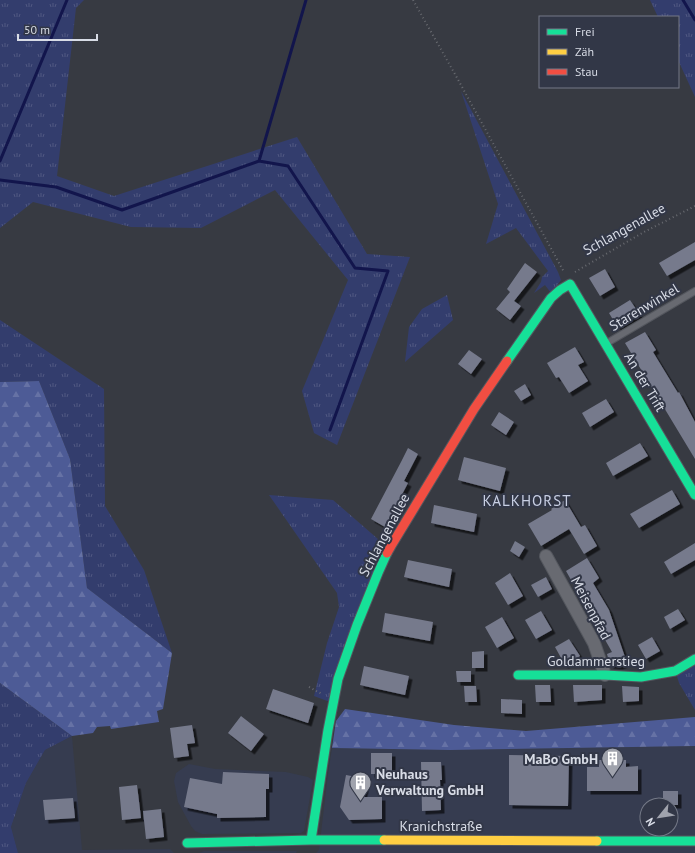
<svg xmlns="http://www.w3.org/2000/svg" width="695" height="853" font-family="'PT Sans',sans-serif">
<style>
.built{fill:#363c50;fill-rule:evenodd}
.grass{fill:url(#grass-tufts)}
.forest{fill:url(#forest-firs)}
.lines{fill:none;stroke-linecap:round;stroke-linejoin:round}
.stream{stroke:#12154c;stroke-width:3}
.building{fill:#767a8c;filter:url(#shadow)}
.lane-casing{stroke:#54575e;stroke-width:8}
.street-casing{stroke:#54575e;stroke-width:14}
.fast-casing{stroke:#54575e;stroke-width:11}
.slow-casing{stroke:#54575e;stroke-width:11}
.jam-casing{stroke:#54575e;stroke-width:11}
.path{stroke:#686a70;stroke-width:2;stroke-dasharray:1 3;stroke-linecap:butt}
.lane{stroke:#686a71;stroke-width:6}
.street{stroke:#686a71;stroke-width:12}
.fast{stroke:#16e098;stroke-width:9}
.slow{stroke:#ffcf43;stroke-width:9}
.jam{stroke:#f24e42;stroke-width:9}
.labels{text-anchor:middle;stroke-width:4;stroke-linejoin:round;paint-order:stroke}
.street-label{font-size:14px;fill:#d8dce6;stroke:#323747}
.poi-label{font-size:14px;font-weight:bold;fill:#d8dce6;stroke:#323747;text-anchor:end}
.neighbourhood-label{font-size:15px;letter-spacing:1px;fill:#c8cfe3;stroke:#323747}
</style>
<defs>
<pattern id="grass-tufts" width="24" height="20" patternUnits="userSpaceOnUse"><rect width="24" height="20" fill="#333d6d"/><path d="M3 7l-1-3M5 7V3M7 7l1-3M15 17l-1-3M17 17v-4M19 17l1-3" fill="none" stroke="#505882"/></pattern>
<pattern id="forest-firs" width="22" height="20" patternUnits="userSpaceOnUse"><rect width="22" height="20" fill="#4d5b96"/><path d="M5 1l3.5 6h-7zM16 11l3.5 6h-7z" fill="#6672a5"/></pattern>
<filter id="shadow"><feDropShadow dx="3.5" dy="3.5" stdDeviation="0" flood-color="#0009"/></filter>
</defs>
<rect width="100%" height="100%" fill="#373a42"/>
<!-- built -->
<path class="built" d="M 72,736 L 82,850 L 170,849 L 174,853 L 18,853 L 11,827 L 26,783 L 45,750 Z
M 695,746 L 695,853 L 316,853 L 319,850 L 328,774 L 332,748 L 450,750 ZM 647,805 L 671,805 L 671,829 L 647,829 Z
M 189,764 L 215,769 L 286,772 L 308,777 L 313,780 L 304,831 L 301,833 L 202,834 L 195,831 L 191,826 L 178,802 L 174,781 L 176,773 Z
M 204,851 L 297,851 L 296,853 L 199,853 Z"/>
<!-- grass -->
<path class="grass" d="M 0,0 L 84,0 L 76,8 L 57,176 L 114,196 L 297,137 L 367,254 L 410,257 L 337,445 L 314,433 L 302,391 L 348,280 L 275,190 L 201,228 L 131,227 L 33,202 L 0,228 Z
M 650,0 L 695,0 L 695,97 L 678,60 L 678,17 L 658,17 Z
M 461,91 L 558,272 L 561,280 L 551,293 L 545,285 L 534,293 L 541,282 L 542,277 L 548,271 L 516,228 L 486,244 L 498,204 Z
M 447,295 L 453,320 L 405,362 L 409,327 L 422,309 Z
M 0,320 L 104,389 L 105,506 L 144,570 L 172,653 L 87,588 L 70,459 L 39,381 L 0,382 Z
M 269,495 L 333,500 L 386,546 L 330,702 L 314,696 L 327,643 L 339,607 L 337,593 Z
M 695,662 L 695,710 L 679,683 L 676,673 Z
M 0,683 L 72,736 L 45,750 L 26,783 L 11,827 L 18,853 L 0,853 Z"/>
<!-- forest -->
<path class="forest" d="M 39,381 L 70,459 L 87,588 L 172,653 L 163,709 L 157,711 L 159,722 L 111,729 L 110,726 L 97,727 L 93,733 L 72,736 L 0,683 L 0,382 Z
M 345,709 L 454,725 L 526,731 L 695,717 L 695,746 L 450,750 L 332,748 L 336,721 Z"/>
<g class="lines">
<!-- stream -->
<path class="stream" d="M 683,0 L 695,20
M 0,161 L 67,0
M 259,161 L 288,166 L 355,268 L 388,271 L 330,430
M 0,180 L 56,187 L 122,210 L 259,161 L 306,0"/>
</g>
<!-- building -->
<path class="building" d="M 695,242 L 695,260 L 667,276 L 659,263 Z
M 525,263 L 537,272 L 514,301 L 521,306 L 510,320 L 496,309 L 510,292 L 507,289 Z
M 605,269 L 615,287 L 600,296 L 589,278 Z
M 630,300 L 640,315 L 618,328 L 609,313 Z
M 645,332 L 656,350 L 653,352 L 678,393 L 679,392 L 695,422 L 695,459 L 625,343 Z
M 575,347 L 584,362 L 578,365 L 588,381 L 569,393 L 559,377 L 556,378 L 547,363 Z
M 469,350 L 482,359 L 471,374 L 458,364 Z
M 525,384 L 531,395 L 521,401 L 514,391 Z
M 606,399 L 614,412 L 590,427 L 582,413 Z
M 499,412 L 514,422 L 506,435 L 491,425 Z
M 640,443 L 648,456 L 613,476 L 606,463 Z
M 408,448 L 418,454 L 404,481 L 408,483 L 385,527 L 371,519 L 401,462 Z
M 464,457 L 506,468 L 500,491 L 458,480 Z
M 672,490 L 680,504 L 639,528 L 630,514 Z
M 565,500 L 581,527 L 585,525 L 597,546 L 584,554 L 569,529 L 541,546 L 528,524 L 552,510 L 551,509 Z
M 434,505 L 477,514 L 474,532 L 431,523 Z
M 515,541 L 525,547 L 519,557 L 510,551 Z
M 695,543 L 695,560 L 671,574 L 664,562 Z
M 587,558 L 599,578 L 593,583 L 609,610 L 627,663 L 619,666 L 610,665 L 607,654 L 612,652 L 566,571 Z
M 408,560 L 452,569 L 449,587 L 404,577 Z
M 510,573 L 523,596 L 508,605 L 495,583 Z
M 546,577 L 552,589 L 538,597 L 531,585 Z
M 678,609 L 685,620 L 670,629 L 664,617 Z
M 541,611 L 552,630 L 536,639 L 525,620 Z
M 385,613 L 433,622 L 430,641 L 382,632 Z
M 502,617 L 514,638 L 497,648 L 485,627 Z
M 652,637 L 660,651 L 646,659 L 638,645 Z
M 569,639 L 580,656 L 565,665 L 555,647 Z
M 484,651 L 484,668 L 472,668 L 472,652 Z
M 364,666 L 409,676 L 405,695 L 360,685 Z
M 456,671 L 471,671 L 471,682 L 457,682 Z
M 535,685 L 550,685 L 551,702 L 536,702 Z
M 573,685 L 602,685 L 602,700 L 574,702 Z
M 464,686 L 476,686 L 477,702 L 465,702 Z
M 622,686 L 639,687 L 639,701 L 623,702 Z
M 273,689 L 314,703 L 308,723 L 266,709 Z
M 501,699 L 522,700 L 522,714 L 501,713 Z
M 241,716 L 264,734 L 251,751 L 228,733 Z
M 192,725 L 195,743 L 187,744 L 189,756 L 174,758 L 170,728 Z
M 371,753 L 392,753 L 392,774 L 371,774 Z
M 509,755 L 569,756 L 568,806 L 509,805 Z
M 599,760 L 626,760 L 626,767 L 638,766 L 638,791 L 587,791 L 587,767 L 599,767 Z
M 421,762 L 441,762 L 442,780 L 440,780 L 441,810 L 422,811 Z
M 223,772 L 269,774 L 269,789 L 266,789 L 266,817 L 217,818 L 217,814 L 184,807 L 190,778 L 222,784 Z
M 346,775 L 367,779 L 363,797 L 382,797 L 382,819 L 349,820 L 340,807 Z
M 137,785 L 141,818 L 122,820 L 119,787 Z
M 663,791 L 678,791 L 678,805 L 663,805 Z
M 73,798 L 75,818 L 45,820 L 43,800 Z
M 161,809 L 164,837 L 146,839 L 143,811 Z"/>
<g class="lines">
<defs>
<path id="lane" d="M 607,343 L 695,291"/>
<path id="street" d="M 546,556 L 594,643 L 605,675"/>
<path id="fast" d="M 507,361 L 551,298 L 560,290 L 570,284 L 695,495
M 518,675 L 605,675 L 641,677 L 675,671 L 695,659
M 311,840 L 328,730 L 338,679 L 357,625 L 378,573 L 387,553
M 597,841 L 695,841
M 187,843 L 311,840 L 384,840"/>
<path id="slow" d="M 384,840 L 597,841"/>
<path id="jam" d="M 387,553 L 391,546 L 474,409 L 507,361"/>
</defs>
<!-- lane casing -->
<use href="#lane" class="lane-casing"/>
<!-- street casing -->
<use href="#street" class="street-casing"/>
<!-- fast casing -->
<use href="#fast" class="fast-casing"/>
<!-- slow casing -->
<use href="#slow" class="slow-casing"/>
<!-- jam casing -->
<use href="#jam" class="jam-casing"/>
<!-- path -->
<path class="path" d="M 413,0 L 456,76 L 564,272
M 575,272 L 644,232 L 695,206
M 309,687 L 322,694"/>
<!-- lane -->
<use href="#lane" class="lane"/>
<!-- street -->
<use href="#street" class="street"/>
<!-- fast -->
<use href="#fast" class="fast"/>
<!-- slow -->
<use href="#slow" class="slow"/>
<!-- jam -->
<use href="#jam" class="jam"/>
</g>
<!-- icons -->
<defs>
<symbol id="building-pin" viewBox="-11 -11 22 30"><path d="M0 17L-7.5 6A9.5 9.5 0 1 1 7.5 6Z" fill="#a0a3ad" stroke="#323747"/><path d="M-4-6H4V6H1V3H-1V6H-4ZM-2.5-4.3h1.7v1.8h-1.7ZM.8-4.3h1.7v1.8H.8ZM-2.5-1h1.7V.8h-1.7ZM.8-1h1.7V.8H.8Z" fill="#fff"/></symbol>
</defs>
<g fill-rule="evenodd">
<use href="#building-pin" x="600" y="746" width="25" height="34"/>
<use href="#building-pin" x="348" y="770" width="25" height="34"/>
</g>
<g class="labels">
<!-- street labels -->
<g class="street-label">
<text transform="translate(624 229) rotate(-29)" y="5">Schlangenallee</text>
<text transform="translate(644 307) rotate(-31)" y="5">Starenwinkel</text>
<text transform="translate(645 382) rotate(59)" y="5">An der Trift</text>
<text transform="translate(384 535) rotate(-62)" y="5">Schlangenallee</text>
<text transform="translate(591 608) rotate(62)" y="5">Meisenpfad</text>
<text x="596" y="666">Goldammerstieg</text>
<text x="441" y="831">Kranichstraße</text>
</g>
<!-- poi labels -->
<g class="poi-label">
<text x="598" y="764">MaBo GmbH</text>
<text x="376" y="779" text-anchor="start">Neuhaus<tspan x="376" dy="16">Verwaltung GmbH</tspan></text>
</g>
<!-- neighbourhood labels -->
<g class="neighbourhood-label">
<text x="527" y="506">KALKHORST</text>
</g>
</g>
<!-- legend -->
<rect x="539" y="16" width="140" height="72" fill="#323747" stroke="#747987"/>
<rect x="547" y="29" width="20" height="6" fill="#16e098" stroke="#747987"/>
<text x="575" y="36" font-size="12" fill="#d8dce6">Frei</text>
<rect x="547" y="49" width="20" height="6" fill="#ffcf43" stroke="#747987"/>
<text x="575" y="56" font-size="12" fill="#d8dce6">Zäh</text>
<rect x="547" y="69" width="20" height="6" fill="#f24e42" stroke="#747987"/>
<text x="575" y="76" font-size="12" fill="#d8dce6">Stau</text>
<!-- north arrow -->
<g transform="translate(659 817) rotate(240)"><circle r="19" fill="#323747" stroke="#747987"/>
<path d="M0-3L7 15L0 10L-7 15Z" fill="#a0a3ad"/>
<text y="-6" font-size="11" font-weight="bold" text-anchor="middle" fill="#d8dce6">N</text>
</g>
<!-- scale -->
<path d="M18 34v6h79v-6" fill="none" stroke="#d8dce6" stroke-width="2"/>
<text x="24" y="34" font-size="12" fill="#d8dce6" stroke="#323747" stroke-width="3" paint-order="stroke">50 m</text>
</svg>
